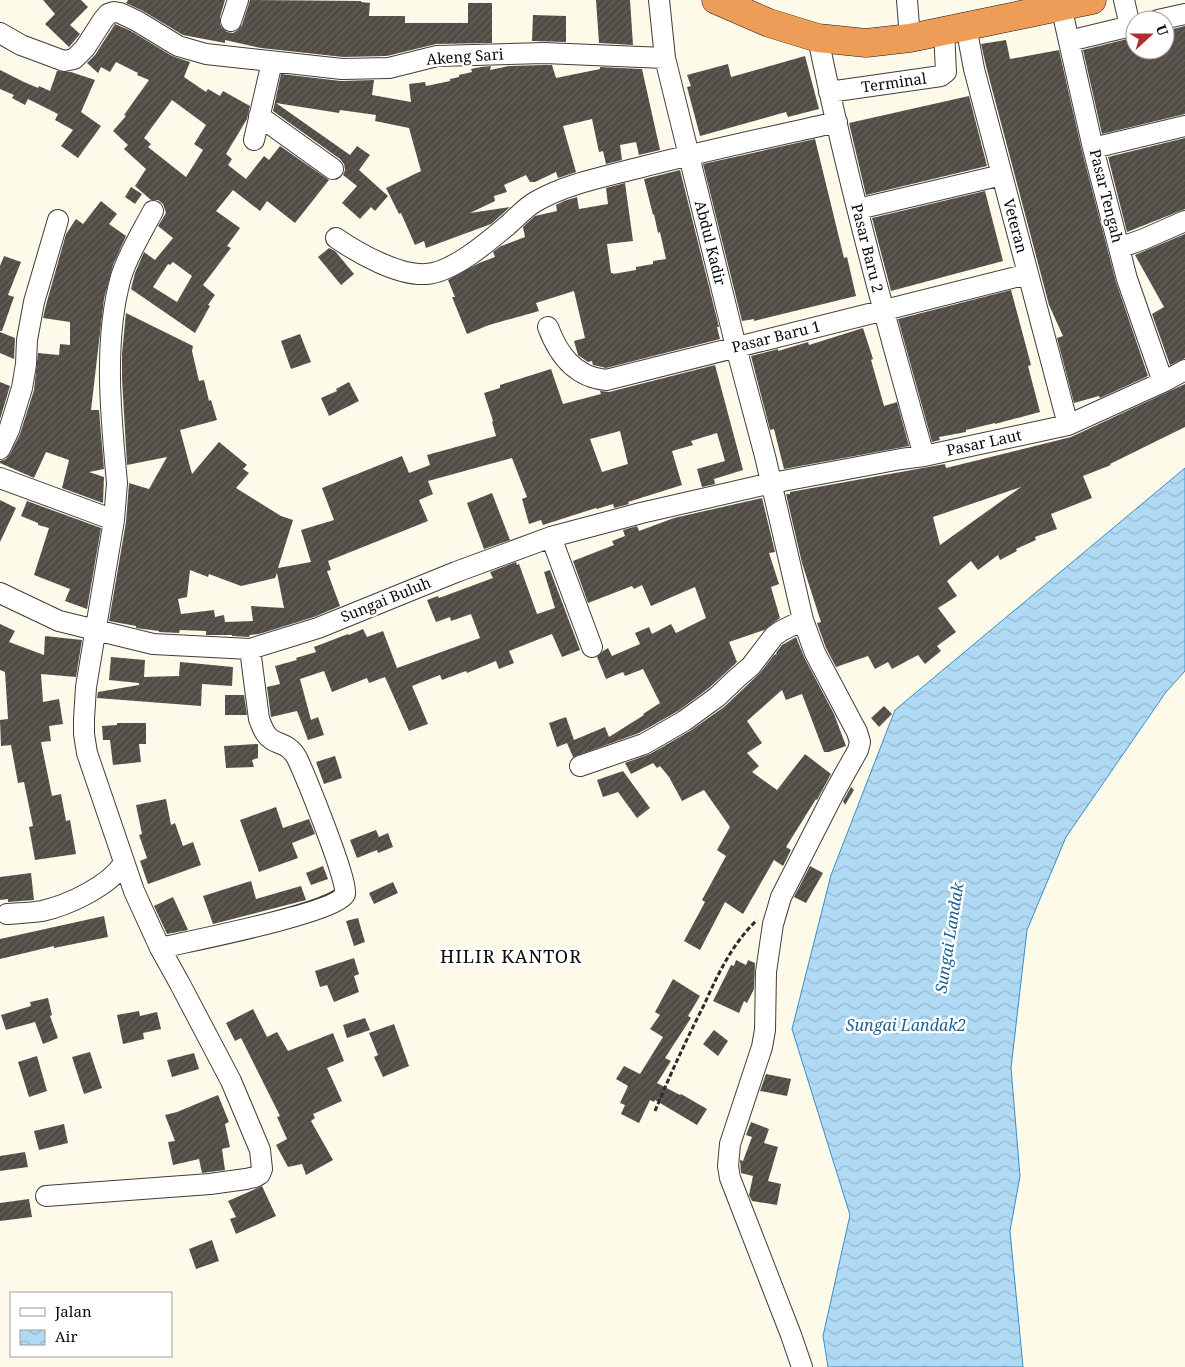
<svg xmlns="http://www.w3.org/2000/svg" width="1185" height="1367" font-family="'Noto Serif',serif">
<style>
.water{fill:url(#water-waves);stroke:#3b8ec6}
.building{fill:url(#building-hatch);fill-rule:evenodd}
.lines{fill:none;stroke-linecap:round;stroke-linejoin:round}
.minor-casing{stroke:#3d3d3d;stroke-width:22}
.highway-casing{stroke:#1b1b1b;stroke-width:29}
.path{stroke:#2c2c2c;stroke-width:3;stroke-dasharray:5 2.5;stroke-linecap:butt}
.minor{stroke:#fff;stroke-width:20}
.highway{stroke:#ed9d58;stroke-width:28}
.labels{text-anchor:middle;stroke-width:5;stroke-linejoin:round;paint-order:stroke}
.street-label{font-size:15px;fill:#0a0a0a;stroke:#fff}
.water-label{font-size:16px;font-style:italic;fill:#1b5f95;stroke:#fff}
.quarter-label{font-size:18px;letter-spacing:1px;fill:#0a0a0a;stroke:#fff}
</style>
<defs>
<pattern id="water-waves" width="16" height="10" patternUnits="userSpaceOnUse" patternTransform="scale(1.25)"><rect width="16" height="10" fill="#b0d9f3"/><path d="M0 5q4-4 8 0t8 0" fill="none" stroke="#96b9cf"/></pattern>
<pattern id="building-hatch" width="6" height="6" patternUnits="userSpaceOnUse" patternTransform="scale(1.25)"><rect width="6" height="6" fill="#524c47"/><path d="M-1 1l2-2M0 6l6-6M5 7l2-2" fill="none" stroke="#66615d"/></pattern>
</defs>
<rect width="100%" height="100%" fill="#fefae9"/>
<!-- water -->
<path class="water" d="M 1185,468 L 1185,671 L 1166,692 L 1066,837 L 1027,930 L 1011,1068 L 1020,1176 L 1010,1231 L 1023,1367 L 828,1367 L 823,1336 L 850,1215 L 792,1029 L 831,875 L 895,710 Z"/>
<!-- building -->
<path class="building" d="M 43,0 L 81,0 L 88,7 L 70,25 L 80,34 L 69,47 L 45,24 L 55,14 Z
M 128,0 L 225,0 L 220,17 L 220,24 L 222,28 L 227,32 L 233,33 L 238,30 L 242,25 L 250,0 L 361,1 L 361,2 L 370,3 L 369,16 L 405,16 L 405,23 L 468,23 L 468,3 L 492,3 L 492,43 L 436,44 L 387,56 L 343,57 L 261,48 L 225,40 L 225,43 L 183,35 L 143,11 L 126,3 Z
M 596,0 L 630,0 L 633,45 L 599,43 Z
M 533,15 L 566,16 L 566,42 L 532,41 Z
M 115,24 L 131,31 L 172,56 L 190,62 L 184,77 L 206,92 L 208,89 L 220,96 L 223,91 L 250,106 L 247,119 L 226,154 L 232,159 L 228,165 L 246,179 L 264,156 L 269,160 L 280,146 L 329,180 L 295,223 L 267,201 L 260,211 L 233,190 L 216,211 L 240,228 L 227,246 L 231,248 L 203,285 L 215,295 L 208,305 L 210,306 L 195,333 L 131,289 L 135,273 L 144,252 L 155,260 L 173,238 L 158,226 L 166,213 L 163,204 L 158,200 L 151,200 L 135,186 L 146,169 L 124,149 L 128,145 L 113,131 L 126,116 L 124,115 L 149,80 L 137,75 L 138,73 L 116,62 L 110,72 L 101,67 L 98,73 L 87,63 L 95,55 ZM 172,100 L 206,125 L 194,144 L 203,150 L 186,177 L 148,147 L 151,144 L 144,138 ZM 173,262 L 192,276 L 177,302 L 153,287 L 168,264 L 170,265 Z
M 1185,26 L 1185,114 L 1102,134 L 1083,50 L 1135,37 L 1135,50 L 1165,50 L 1165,31 Z
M 1006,40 L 1010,59 L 1059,50 L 1082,151 L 1116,282 L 1148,376 L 1100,398 L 1099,396 L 1074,403 L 1057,338 L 1063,336 L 1049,305 L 986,66 L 981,44 Z
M 805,56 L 819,109 L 788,117 L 786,112 L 700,136 L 687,87 L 691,86 L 687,75 L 728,64 L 731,77 Z
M 544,65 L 552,65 L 556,78 L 600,69 L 600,67 L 642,69 L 660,150 L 639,155 L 636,142 L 620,145 L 622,160 L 606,164 L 603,151 L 599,152 L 592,119 L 563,126 L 576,172 L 558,178 L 556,172 L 535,182 L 530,182 L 526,175 L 504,185 L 507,192 L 494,196 L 495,201 L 470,213 L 510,207 L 491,224 L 426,248 L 424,241 L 415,245 L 401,213 L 399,214 L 386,188 L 421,171 L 409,128 L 375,121 L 376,115 L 340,110 L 339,113 L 276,103 L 350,155 L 357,146 L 370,155 L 359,170 L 388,196 L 375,211 L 371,207 L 360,219 L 342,203 L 357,186 L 343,175 L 345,170 L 344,164 L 340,159 L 273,111 L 281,74 L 341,81 L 374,80 L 372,95 L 411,102 L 409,84 L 425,82 L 426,86 L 450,81 L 450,79 L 459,77 L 459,75 L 472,72 L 471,69 L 481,67 L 491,66 L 490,70 L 509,66 Z
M 0,70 L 24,82 L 38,88 L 39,86 L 50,91 L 57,71 L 71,72 L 95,80 L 81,112 L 101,126 L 78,158 L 61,146 L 73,130 L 55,120 L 58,114 L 28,99 L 25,105 L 12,98 L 14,95 L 0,89 Z
M 969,96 L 987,166 L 866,195 L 849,123 Z
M 1185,138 L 1185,209 L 1127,232 L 1108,157 Z
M 815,139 L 844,258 L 847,257 L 856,296 L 754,321 L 754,319 L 742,321 L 703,164 Z
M 680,170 L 719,327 L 717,327 L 720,339 L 606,368 L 598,366 L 593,365 L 592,361 L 588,362 L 578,355 L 574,341 L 585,338 L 574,291 L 536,303 L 539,311 L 489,325 L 467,334 L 452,297 L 455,297 L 448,280 L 479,263 L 495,257 L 493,252 L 501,246 L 525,237 L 523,227 L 526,224 L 535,216 L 557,211 L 556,205 L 564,201 L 577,197 L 579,209 L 608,204 L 606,188 L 625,183 L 633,241 L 607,244 L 611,273 L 613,273 L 613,274 L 636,270 L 636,267 L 653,264 L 653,261 L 666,259 L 660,232 L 658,233 L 654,214 L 653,215 L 644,179 Z
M 131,187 L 142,194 L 135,204 L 125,197 Z
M 985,191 L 1003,261 L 891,291 L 872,218 Z
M 101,201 L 117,214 L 109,224 L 126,236 L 113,265 L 104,299 L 91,410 L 99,410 L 104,469 L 89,472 L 104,477 L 103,503 L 62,488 L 69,460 L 46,452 L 34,478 L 0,463 L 0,461 L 6,459 L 10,454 L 20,434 L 34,390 L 38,353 L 59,355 L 60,344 L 70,345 L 70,322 L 43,318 L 46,305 L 66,234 L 76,219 L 83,224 Z
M 1185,234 L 1185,358 L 1170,365 L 1152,314 L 1164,307 L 1135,255 Z
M 329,248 L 335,251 L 354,274 L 341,285 L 318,257 Z
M 4,256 L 21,262 L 8,295 L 14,297 L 2,331 L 0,331 L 0,266 Z
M 1011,290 L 1031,365 L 1028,366 L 1040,412 L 995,424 L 995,423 L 966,430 L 966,432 L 939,437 L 940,440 L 932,442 L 898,319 Z
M 126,313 L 193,346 L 192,351 L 199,381 L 204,380 L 209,401 L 211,400 L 217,420 L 180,430 L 192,474 L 219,442 L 247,465 L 243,469 L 249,473 L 236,488 L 281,516 L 293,520 L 278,568 L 311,562 L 301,530 L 334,520 L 322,488 L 402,456 L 409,473 L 430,465 L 427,455 L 496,436 L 492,422 L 493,421 L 484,393 L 500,388 L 500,385 L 551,369 L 563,404 L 601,394 L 600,391 L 609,392 L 715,365 L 743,470 L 714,479 L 715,484 L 702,487 L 697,469 L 725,461 L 717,433 L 691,441 L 693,445 L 672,451 L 682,485 L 628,502 L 629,504 L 614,508 L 613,504 L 597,509 L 596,508 L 543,525 L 541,520 L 529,524 L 522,499 L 527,497 L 512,458 L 428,481 L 433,494 L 419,500 L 428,521 L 328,561 L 331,570 L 327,571 L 340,606 L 314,617 L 259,634 L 250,635 L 249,637 L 232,636 L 232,635 L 206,635 L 206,631 L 180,630 L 179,633 L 159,632 L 159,631 L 143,629 L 136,628 L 136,626 L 109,621 L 126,522 L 129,483 L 149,489 L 167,457 L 127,465 L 122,379 L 122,353 ZM 620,431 L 628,464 L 602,472 L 590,439 ZM 190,570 L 208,577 L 209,574 L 241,586 L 275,578 L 277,573 L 284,608 L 251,606 L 253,621 L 225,622 L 224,615 L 215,617 L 214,610 L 181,614 L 178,599 L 187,597 Z
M 863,328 L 873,359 L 871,360 L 884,406 L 897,402 L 909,446 L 784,469 L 774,429 L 770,430 L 751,356 L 778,349 L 778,351 L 808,342 L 809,345 Z
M 0,332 L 15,338 L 14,359 L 0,353 Z
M 300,334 L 311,362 L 291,369 L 281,341 Z
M 0,382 L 10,386 L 0,419 Z
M 349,382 L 359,401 L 329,416 L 321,398 L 337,391 L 336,389 Z
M 1185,384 L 1185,427 L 1110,464 L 1111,465 L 1083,476 L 1092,498 L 1051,514 L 1057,529 L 1035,537 L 1036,540 L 1016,549 L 1017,551 L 1000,560 L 998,555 L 978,570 L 971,561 L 947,581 L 957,596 L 938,608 L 956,632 L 937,646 L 941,651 L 925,664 L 918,655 L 892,669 L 888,662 L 875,669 L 868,656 L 836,667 L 826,648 L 817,623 L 821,622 L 802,563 L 786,494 L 790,494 L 790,492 L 945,464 L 946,468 L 1071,437 ZM 1021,487 L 940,545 L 933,517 Z
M 492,493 L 510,540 L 484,549 L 467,503 Z
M 762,498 L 775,552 L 769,553 L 779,584 L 771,587 L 780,618 L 764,630 L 729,642 L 737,662 L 709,688 L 678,711 L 639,733 L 573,757 L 567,743 L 557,747 L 549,723 L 566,717 L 574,740 L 605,727 L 609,737 L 644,715 L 643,714 L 660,703 L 643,669 L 625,676 L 623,672 L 606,679 L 597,657 L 603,651 L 608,648 L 612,656 L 640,644 L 635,633 L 649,627 L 652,634 L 671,624 L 676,633 L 706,618 L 695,587 L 651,606 L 642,585 L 634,589 L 632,586 L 588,603 L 573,561 L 614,545 L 612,541 L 625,536 L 623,530 L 637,526 L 639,531 L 674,518 Z
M 0,500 L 16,508 L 0,542 Z
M 27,501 L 101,528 L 87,609 L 65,601 L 70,589 L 34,575 L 49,528 L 38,525 L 38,523 L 21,516 Z
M 516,562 L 517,565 L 519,564 L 537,614 L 555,608 L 544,572 L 550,570 L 580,650 L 562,657 L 552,634 L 509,651 L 514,663 L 499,669 L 496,661 L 467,673 L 466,671 L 442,680 L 440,675 L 412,686 L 428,724 L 409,731 L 385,677 L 369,683 L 367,678 L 332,692 L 324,671 L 300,679 L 311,720 L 318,717 L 324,735 L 308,740 L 297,711 L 271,717 L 267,687 L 280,684 L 275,666 L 297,660 L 296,658 L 316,652 L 314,647 L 348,634 L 349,635 L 363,629 L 367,637 L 383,631 L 397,668 L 480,638 L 471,614 L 451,621 L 450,617 L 436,622 L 427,600 L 438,596 L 439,598 L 493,578 L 490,572 Z
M 0,624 L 15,631 L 9,642 L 44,655 L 45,636 L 82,640 L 76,677 L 41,674 L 43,702 L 59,699 L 63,724 L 49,726 L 51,741 L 41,742 L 52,796 L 61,794 L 66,821 L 70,820 L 76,854 L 35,860 L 29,827 L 33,826 L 24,782 L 18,783 L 11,745 L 1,746 L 0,720 L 8,719 L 5,672 L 0,670 Z
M 796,637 L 805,659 L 834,714 L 846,746 L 829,752 L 824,752 L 802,694 L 786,700 L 782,690 L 747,721 L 762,743 L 747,753 L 759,766 L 752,772 L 777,790 L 805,754 L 831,774 L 817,800 L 816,799 L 786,847 L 791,850 L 783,866 L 774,860 L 743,914 L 725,902 L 700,950 L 684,941 L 705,902 L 702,900 L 726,856 L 717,850 L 730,827 L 704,790 L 682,801 L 669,777 L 660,766 L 657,768 L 653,763 L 631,774 L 625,763 L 650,754 L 690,731 L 724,707 L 760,673 L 774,655 L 777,654 L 776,653 L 782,645 Z
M 111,657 L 145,660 L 144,677 L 179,676 L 180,662 L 233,667 L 232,686 L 202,684 L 201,706 L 97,698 L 98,692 L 139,685 L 139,683 L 109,680 Z
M 225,695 L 244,695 L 247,715 L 225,715 Z
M 884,706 L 892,714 L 879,727 L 871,718 Z
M 117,723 L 146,723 L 146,744 L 139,744 L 141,762 L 113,765 L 110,740 L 103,740 L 102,726 L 117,725 Z
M 258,744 L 258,758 L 252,760 L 254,767 L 226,768 L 224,746 Z
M 335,756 L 342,778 L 324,784 L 316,762 Z
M 623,771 L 650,808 L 637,818 L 618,792 L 603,797 L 597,780 Z
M 851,787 L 854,790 L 845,805 L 843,801 Z
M 166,799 L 171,825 L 175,823 L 183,846 L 193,842 L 201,865 L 148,884 L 140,861 L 147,858 L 139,835 L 142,834 L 136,805 Z
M 276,807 L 283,828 L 309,819 L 315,834 L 292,843 L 298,858 L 259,872 L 240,820 Z
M 376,830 L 379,837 L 388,833 L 393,847 L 378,853 L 377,850 L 357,858 L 350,840 Z
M 323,866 L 328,879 L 311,885 L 306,873 Z
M 810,866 L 823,873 L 806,903 L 794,897 Z
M 31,873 L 34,900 L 8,902 L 8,899 L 0,900 L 0,877 Z
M 251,881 L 256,899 L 301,886 L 306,900 L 213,924 L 203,896 Z
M 393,882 L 398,893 L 374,904 L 369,893 Z
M 173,897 L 188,930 L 167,934 L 154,906 Z
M 104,916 L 108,937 L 54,948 L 54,946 L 0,959 L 0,939 Z
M 358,918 L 365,942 L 354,946 L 346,921 Z
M 354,958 L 359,974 L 354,976 L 359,992 L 334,1002 L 327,985 L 320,987 L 315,971 Z
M 736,960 L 746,965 L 748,960 L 755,963 L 754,989 L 747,1003 L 744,1001 L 739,1013 L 713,1001 L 731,965 L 734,966 Z
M 673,979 L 700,996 L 688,1016 L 691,1018 L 665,1058 L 671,1061 L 657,1083 L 680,1095 L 681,1094 L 707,1109 L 697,1125 L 655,1100 L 654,1102 L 650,1100 L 639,1123 L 621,1114 L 625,1105 L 620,1103 L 628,1086 L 616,1079 L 624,1066 L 640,1074 L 663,1037 L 650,1029 L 660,1015 L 655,1012 Z
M 48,998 L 52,1015 L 50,1016 L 58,1038 L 43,1044 L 35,1022 L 6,1030 L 1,1015 L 31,1006 L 30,1002 Z
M 253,1009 L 267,1037 L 277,1032 L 288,1051 L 333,1033 L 344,1061 L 327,1068 L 342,1101 L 313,1114 L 315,1118 L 311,1121 L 333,1160 L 306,1175 L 302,1164 L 288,1167 L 276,1145 L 287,1139 L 277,1117 L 280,1116 L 241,1038 L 235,1041 L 226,1023 Z
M 139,1011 L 140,1016 L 157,1012 L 161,1029 L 143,1033 L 144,1039 L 123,1044 L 117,1015 Z
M 365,1018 L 370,1030 L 347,1038 L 343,1025 Z
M 394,1024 L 409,1066 L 383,1077 L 374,1057 L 378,1055 L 369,1033 Z
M 714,1030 L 728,1041 L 718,1056 L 703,1044 Z
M 90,1052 L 102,1088 L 84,1094 L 72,1057 Z
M 194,1053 L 199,1069 L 172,1077 L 167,1060 Z
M 37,1056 L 47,1091 L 29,1097 L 18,1062 Z
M 766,1074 L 791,1079 L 787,1096 L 760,1091 Z
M 218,1095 L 229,1122 L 225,1124 L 230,1147 L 222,1149 L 225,1170 L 202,1173 L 199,1159 L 173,1165 L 168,1142 L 175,1141 L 165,1115 L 177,1112 Z
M 751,1122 L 769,1129 L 764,1143 L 778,1147 L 768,1181 L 781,1184 L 777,1205 L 752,1201 L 749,1195 L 753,1176 L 741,1173 L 740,1160 L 743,1161 L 752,1137 L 746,1135 Z
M 64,1124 L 68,1143 L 39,1150 L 34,1131 Z
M 25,1152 L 28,1167 L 0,1171 L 0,1156 Z
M 262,1186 L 276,1216 L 236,1234 L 230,1219 L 236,1217 L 228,1201 Z
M 29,1199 L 32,1217 L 0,1221 L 0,1203 Z
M 212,1240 L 219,1261 L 196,1269 L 189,1249 Z"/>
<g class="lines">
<defs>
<path id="minor" d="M 659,0 L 665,58 L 736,347 L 765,456 L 803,620 L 815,653 L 857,732 L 860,742 L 858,750 L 834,793 L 781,897 L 773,924 L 766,972 L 765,1030 L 762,1047 L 730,1144 L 728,1166 L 730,1178 L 791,1335 L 802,1367
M 907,0 L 910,38
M 1124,0 L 1130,26
M 1061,6 L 1093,148 L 1127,279 L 1163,382
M 1158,20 L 1185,14
M 231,21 L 238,0
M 966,26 L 974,69 L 1068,425
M 0,33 L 21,45 L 64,61 L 74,59 L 85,48 L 103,20 L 108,14 L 114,12 L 120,13 L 137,21 L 178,46 L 206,54 L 342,69 L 389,68 L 437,56 L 544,53 L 665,58
M 818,38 C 847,179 885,318 924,456
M 1069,41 L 1135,25
M 829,92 L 941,76 L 946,72 L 944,31
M 259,116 L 333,169
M 254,140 L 272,62
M 1093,148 L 1185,126
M 858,209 L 1002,175
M 336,238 C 358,253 398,276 426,274 C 452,273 489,241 509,224 C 517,217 525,208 535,202 C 566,184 603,177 638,168 C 704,151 771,137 837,122
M 1119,248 L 1144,239 L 1185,221
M 548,327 C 558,354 574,377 606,380 L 1028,274
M 0,449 L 9,430 L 22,388 L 26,364 L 27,340 L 34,302 L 58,220
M 0,478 L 114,520
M 551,537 L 592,647
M 0,593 L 59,621 L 153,644 L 250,649 L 318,628 L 456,572 L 551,537 L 641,513 L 772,483 L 901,459 L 924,456 L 1068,425 L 1163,382 L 1185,370
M 580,766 L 644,744 L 684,721 L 717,697 L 737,678 L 751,666 L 774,636 L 781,631 L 803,620
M 7,914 C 19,913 30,913 42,911 C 69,905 109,886 124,863
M 160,948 C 186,942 336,913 345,894 C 349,883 305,775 297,758 C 287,740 274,746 266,734 C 263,730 261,724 259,719 L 250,649
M 46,1196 L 210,1184 L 246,1179 L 255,1177 L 260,1174 L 262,1169 L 260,1150 L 231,1081 L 180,984 L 160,948 L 134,891 L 87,753 L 84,734 L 84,719 L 86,687 L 114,520 L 117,483 C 111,417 103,341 121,277 C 128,254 142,232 153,211"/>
<path id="highway" d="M 716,0 L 769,23 L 818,38 L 866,43 L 910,38 L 1092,0"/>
</defs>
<!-- minor casing -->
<use href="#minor" class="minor-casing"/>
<!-- highway casing -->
<use href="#highway" class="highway-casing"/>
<!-- path -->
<path class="path" d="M 655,1111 C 670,1075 686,1040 704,1005 C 718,974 732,944 757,920"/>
<!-- minor -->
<use href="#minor" class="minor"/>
<!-- highway -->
<use href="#highway" class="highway"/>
</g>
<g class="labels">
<!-- street labels -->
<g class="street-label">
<text transform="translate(465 57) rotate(-4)" y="5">Akeng Sari</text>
<text transform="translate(894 83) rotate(-8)" y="5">Terminal</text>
<text transform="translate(1106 196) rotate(76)" y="5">Pasar Tengah</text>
<text transform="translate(1015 226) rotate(75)" y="5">Veteran</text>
<text transform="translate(710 243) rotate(76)" y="5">Abdul Kadir</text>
<text transform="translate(867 248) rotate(76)" y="5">Pasar Baru 2</text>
<text transform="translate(776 337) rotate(-14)" y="5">Pasar Baru 1</text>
<text transform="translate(984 443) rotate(-12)" y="5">Pasar Laut</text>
<text transform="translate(386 600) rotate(-22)" y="5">Sungai Buluh</text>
</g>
<!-- water labels -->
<g class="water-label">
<text transform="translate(949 938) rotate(-81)" y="6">Sungai Landak</text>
<text x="906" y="1031">Sungai Landak2</text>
</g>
<!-- quarter labels -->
<g class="quarter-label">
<text x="511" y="963">HILIR KANTOR</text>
</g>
</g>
<!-- legend -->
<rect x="10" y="1292" width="162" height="65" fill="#ffffff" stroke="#9d9d9d"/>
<rect x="20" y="1308" width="25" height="8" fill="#ffffff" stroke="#9d9d9d"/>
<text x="55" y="1317" font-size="15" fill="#0a0a0a">Jalan</text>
<rect x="20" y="1330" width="25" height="15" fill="url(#water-waves)" stroke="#9d9d9d"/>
<text x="55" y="1342" font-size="15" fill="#0a0a0a">Air</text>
<!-- north arrow -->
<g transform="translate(1150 35) rotate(69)"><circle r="24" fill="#ffffff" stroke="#9d9d9d"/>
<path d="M0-4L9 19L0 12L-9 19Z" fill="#b32a30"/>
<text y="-8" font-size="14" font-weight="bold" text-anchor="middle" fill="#0a0a0a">U</text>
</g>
</svg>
